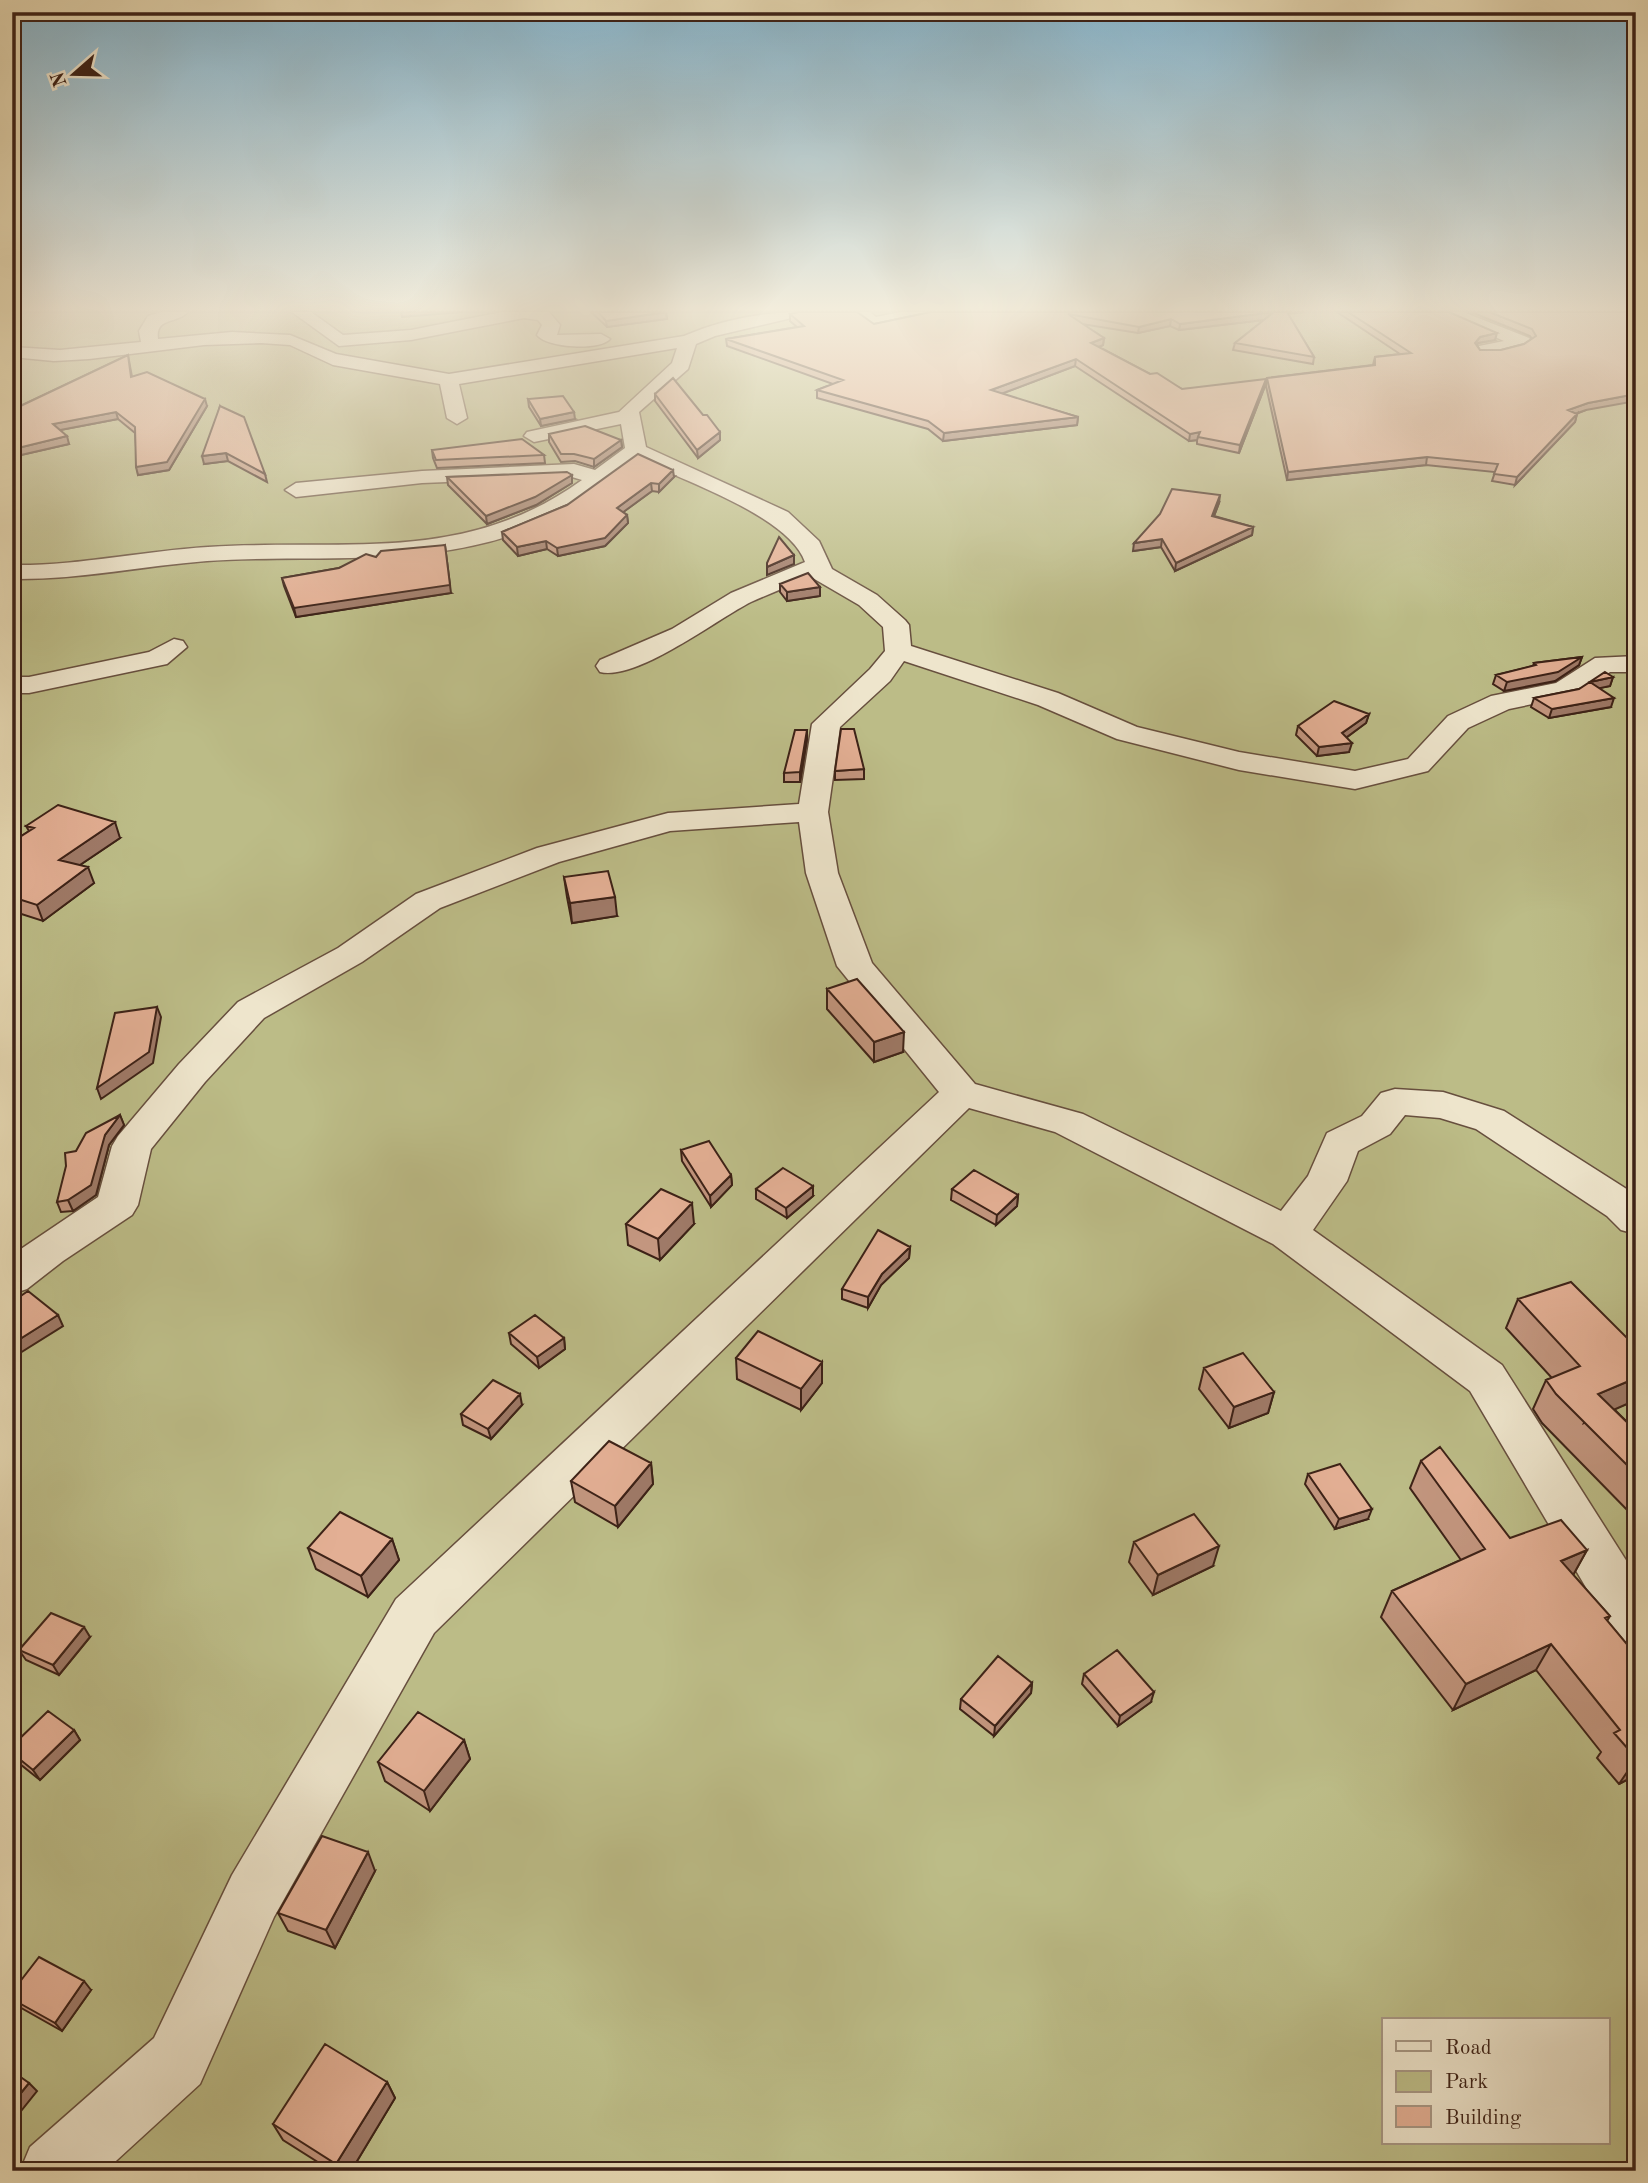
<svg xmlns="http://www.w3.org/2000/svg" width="1648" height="2183" font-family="'Old Standard TT',serif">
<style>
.green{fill:#bcbc87;stroke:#7c6f4f;stroke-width:2;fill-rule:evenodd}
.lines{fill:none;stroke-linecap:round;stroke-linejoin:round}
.stream{stroke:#737d6d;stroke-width:5}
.minor-casing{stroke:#674f3e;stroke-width:3}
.minor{fill:#eee5cc;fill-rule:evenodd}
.wall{fill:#c3967f;stroke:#3d2217;stroke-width:2}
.shaded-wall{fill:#9f7a68;stroke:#3d2217;stroke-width:2}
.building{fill:#e3af94;stroke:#3d2217;stroke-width:2}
</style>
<rect width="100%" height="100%" fill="#e5d7b1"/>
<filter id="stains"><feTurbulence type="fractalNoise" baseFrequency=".00286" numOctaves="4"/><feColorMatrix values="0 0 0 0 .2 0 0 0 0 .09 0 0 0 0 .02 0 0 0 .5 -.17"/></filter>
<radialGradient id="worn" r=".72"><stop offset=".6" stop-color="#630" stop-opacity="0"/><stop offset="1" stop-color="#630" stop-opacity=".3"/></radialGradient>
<!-- green -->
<path class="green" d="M 12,312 L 1636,312 L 1636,2171 L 12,2171 ZM 1384,2020 L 1608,2020 L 1608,2143 L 1384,2143 Z"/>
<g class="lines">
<!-- stream -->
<path class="stream" d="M 19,312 L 24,312"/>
<defs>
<path id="minor" d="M 161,312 L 188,312 C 177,324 155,317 158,339 L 232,332 L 290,335 L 336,354 L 449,374 L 684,336 C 721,320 762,312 802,312 L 800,316 L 715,336 L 696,344 L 688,369 L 639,412 L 646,447 L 788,512 L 819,541 L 832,569 L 877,595 L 905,620 L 909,625 L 911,646 L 1058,693 L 1137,727 L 1239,752 L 1355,771 L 1408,759 L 1448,716 L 1491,696 L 1556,683 L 1595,658 L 1636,656 L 1636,672 L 1610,672 L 1575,695 L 1509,709 L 1468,728 L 1428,771 L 1355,789 L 1239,770 L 1117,739 L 1038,705 L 904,661 L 890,681 L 840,727 L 828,812 L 838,873 L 872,963 L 975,1084 L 1083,1114 L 1281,1211 L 1308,1176 L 1327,1133 L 1362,1116 L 1381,1093 L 1395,1089 L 1443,1092 L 1504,1111 L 1636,1195 L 1636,1234 L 1621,1230 L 1607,1216 L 1476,1129 L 1440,1118 L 1405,1115 L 1390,1134 L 1358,1151 L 1347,1181 L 1313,1230 L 1502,1365 L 1636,1576 L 1636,1647 L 1617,1640 L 1470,1391 L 1273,1244 L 1055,1132 L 969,1108 L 434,1633 L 274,1917 L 200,2084 L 105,2171 L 20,2171 L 30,2147 L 154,2038 L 232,1875 L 396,1599 L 939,1092 L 837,966 L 806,873 L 799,822 L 670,831 L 559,862 L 440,908 L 362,962 L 264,1018 L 205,1082 L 151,1149 L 138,1205 L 132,1215 L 63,1261 L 27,1289 L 12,1294 L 12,1255 L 98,1197 L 112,1146 L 118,1136 L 179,1064 L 238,1002 L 338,948 L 416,894 L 537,848 L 668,813 L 799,804 L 812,724 L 870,669 L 885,651 L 883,627 L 859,605 L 811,577 C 791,585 771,593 751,602 C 717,619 637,681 600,672 L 596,666 L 600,660 L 672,629 L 731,593 L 805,562 C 789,516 682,480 638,459 C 611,478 585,502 556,517 C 445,572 326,553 207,561 C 142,566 78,580 12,579 L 12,565 C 78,566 142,551 208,547 C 343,538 463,566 582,480 L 572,477 L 422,483 L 296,497 L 285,490 L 296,483 L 422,471 L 574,464 L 595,470 L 625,448 L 621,424 L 534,442 L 524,436 L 527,432 L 619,412 L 672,363 L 677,348 L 459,384 L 467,418 L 457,424 L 447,418 L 440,384 L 333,365 L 290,345 L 261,343 L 204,345 L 89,359 L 54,361 L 12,357 L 12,347 L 60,350 L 141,342 L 139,331 L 148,316 Z
M 292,312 L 311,312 L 343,335 L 411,330 L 502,312 L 549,312 L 560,325 L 557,335 L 601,334 L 610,339 C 600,351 547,348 537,335 L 542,325 L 538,320 L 524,318 L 411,340 L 339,346 Z
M 851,312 L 870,312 L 876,317 L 900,312 L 933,312 L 931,316 L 873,328 Z
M 1439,312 L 1463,312 L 1529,338 L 1532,342 C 1523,351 1491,357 1479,354 L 1476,350 L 1479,346 L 1504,341 Z
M 174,639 L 183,641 L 187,647 L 167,664 L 29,693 L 12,693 L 12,677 L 29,677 L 149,652 Z"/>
</defs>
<!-- minor casing -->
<use href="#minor" class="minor-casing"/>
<!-- minor -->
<use href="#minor" class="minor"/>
</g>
<!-- wall -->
<path class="wall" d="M 591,312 L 666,312 L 667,319 L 607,327 Z
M 931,312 L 1304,312 L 1288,314 L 1314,357 L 1313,364 L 1233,350 L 1235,343 L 1264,320 L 1179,330 L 1170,326 L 1138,333 L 1082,324 L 1104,338 L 1103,345 L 1099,347 L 1150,374 L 1182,389 L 1265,386 L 1239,453 L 1197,444 L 1197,440 L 1189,441 L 1075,366 L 1001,394 L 1078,417 L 1077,425 L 943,441 L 928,429 L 817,398 L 817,390 L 833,384 L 727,346 L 726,339 L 797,327 L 790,321 L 790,314 L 874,324 Z
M 1337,312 L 1449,312 L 1495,340 L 1478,343 L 1477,345 L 1480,350 L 1501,350 L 1524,344 L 1532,339 L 1530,336 L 1471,312 L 1636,312 L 1586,410 L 1576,414 L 1577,414 L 1575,422 L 1515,485 L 1492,481 L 1495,472 L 1426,465 L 1287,480 L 1266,386 L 1267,378 L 1373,365 L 1375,357 L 1400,354 Z
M 128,355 L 132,377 L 207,406 L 169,470 L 138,475 L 135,433 L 118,419 L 60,430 L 69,444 L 21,455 L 12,449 L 12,410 Z
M 655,394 L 720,432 L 720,440 L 698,458 L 655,401 Z
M 528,399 L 575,419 L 541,426 L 529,407 Z
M 220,406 L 265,474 L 267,482 L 228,461 L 204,464 Z
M 549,434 L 621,440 L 622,447 L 594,467 L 575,461 L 561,462 L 549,442 Z
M 432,450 L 544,455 L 545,463 L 437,468 L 433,458 Z
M 572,475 L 572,483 L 536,505 L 487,524 L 448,485 L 447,477 Z
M 674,477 L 659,492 L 652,491 L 623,512 L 627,515 L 628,523 L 605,546 L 558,556 L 547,549 L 518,556 L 503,540 L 502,532 L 567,505 Z
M 1219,503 L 1214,516 L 1253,527 L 1252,535 L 1175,571 L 1161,547 L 1133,551 Z
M 376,557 L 451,593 L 296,617 L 284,586 L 282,578 L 339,568 Z
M 780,584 L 820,596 L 787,601 L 780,592 Z
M 1582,657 L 1579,665 L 1555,681 L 1504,691 L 1493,684 L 1496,675 L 1533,666 L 1534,663 Z
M 1613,677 L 1610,686 L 1599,688 L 1611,707 L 1549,718 L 1531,707 L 1534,698 L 1579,689 Z
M 1369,714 L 1366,723 L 1346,738 L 1349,752 L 1317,756 L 1296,735 L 1298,726 Z
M 807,730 L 807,739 L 800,782 L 784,782 L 784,773 Z
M 864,769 L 864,779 L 835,780 L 835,771 Z
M 26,826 L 120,838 L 80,865 L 94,883 L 43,921 L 12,911 L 12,842 L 29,831 Z
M 564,877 L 617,916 L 572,923 L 567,897 Z
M 827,989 L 903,1052 L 874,1062 L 827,1009 Z
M 120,1115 L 124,1125 L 109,1145 L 96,1195 L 73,1211 L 61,1212 L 57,1202 L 76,1151 Z
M 681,1150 L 731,1175 L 732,1185 L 711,1207 L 682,1161 Z
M 756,1189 L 813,1196 L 787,1218 L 756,1199 Z
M 952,1189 L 1018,1195 L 1017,1206 L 996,1225 L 951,1200 Z
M 626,1224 L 694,1224 L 660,1260 L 628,1245 Z
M 910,1247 L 909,1258 L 881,1285 L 868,1308 L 842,1299 L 842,1289 Z
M 1518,1299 L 1636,1400 L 1614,1409 L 1636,1431 L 1636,1519 L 1542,1423 L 1533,1409 L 1546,1380 L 1552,1378 L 1506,1328 Z
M 509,1333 L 564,1338 L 565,1349 L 539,1368 L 511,1344 Z
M 736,1358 L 822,1362 L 822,1383 L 801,1410 L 737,1379 Z
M 1204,1368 L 1274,1392 L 1268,1413 L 1229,1428 L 1199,1389 Z
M 522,1405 L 491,1439 L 463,1425 L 461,1414 Z
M 1421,1461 L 1510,1538 L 1587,1550 L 1573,1575 L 1610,1616 L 1607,1621 L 1636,1655 L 1636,1775 L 1619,1784 L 1597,1758 L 1601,1752 L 1536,1670 L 1453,1710 L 1381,1617 L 1392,1591 L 1461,1560 L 1410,1488 Z
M 651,1463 L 653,1484 L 618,1527 L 575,1502 L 571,1481 Z
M 1308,1474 L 1368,1519 L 1335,1529 L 1305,1484 Z
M 392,1539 L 399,1560 L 368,1597 L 316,1569 L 308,1548 Z
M 1134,1542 L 1213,1566 L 1153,1595 L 1129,1562 Z
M 90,1637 L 59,1675 L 26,1660 L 19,1650 Z
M 1084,1674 L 1151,1702 L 1118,1726 L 1082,1684 Z
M 1032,1683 L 1031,1693 L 994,1736 L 960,1709 L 961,1699 Z
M 74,1730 L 80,1740 L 40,1780 L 15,1760 L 12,1755 L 12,1746 Z
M 464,1740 L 470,1759 L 430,1811 L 385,1781 L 378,1762 Z
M 375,1871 L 335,1948 L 288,1931 L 278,1913 Z
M 91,1990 L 62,2031 L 16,2005 L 12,2001 L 12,1992 Z
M 387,2082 L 395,2098 L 351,2171 L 332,2171 L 283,2140 L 273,2124 Z"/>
<!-- shaded-wall -->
<path class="shaded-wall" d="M 401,312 L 463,312 L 402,317 Z
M 666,312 L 667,319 L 607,327 L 606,321 Z
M 1274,312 L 1273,319 L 1179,330 L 1180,324 Z
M 1171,319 L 1170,326 L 1138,333 L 1139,327 Z
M 1497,333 L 1495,340 L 1478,343 L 1473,350 L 1475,343 L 1480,337 Z
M 1104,338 L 1103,345 L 1091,350 L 1091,343 Z
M 16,353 L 18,360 L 12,367 L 12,357 Z
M 1076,359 L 1075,366 L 990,398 L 991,390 Z
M 15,375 L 17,382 L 12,387 L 12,377 Z
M 1266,379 L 1265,386 L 1239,453 L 1240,445 Z
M 1636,394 L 1636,401 L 1586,410 L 1566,417 L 1568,410 L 1588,403 Z
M 205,399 L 207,406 L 169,470 L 138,475 L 136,467 Z
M 116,412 L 118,419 L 55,431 L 53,424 Z
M 574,412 L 575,419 L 541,426 L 540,419 Z
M 1577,414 L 1575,422 L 1515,485 L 1517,477 Z
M 1078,417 L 1077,425 L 943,441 L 944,433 Z
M 720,432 L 720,440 L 698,458 L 697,450 Z
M 1200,432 L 1197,440 L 1189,441 L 1190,434 Z
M 67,436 L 69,444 L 21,455 L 18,448 Z
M 621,440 L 622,447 L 594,467 L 594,459 Z
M 226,453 L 228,461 L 204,464 L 202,456 Z
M 1427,457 L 1426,465 L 1287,480 L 1288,472 Z
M 673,470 L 674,477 L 659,492 L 659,484 Z
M 572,475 L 572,483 L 536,505 L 487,524 L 486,516 Z
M 651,483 L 652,491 L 618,516 L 617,508 Z
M 1220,495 L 1219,503 L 1211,524 L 1212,516 Z
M 627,515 L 628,523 L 605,546 L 558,556 L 557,548 Z
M 1253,527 L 1252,535 L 1175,571 L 1176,563 Z
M 1162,539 L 1161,547 L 1133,551 L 1134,543 Z
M 546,541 L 547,549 L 518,556 L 517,547 Z
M 445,545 L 451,593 L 296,617 L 294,608 Z
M 794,555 L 794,564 L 767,575 L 767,567 Z
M 820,587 L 820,596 L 787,601 L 787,592 Z
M 1582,657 L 1579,665 L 1555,681 L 1504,691 L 1507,682 Z
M 1613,677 L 1610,686 L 1587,691 L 1590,682 Z
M 1614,698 L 1611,707 L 1549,718 L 1552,709 Z
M 1369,714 L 1366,723 L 1340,742 L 1342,733 Z
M 807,730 L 807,739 L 800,782 L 800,772 Z
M 1352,743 L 1349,752 L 1317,756 L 1319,747 Z
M 115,822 L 120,838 L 65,875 L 59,860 Z
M 88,867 L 94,883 L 43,921 L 37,905 Z
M 615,897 L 617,916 L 572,923 L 570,903 Z
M 157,1007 L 161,1017 L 153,1063 L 101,1099 L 97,1088 Z
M 904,1032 L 903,1052 L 874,1062 L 874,1042 Z
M 120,1115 L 124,1125 L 109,1145 L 96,1195 L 73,1211 L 68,1200 L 105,1135 Z
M 731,1175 L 732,1185 L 711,1207 L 710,1196 Z
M 813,1186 L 813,1196 L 787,1218 L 786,1208 Z
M 1018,1195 L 1017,1206 L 996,1225 L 997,1215 Z
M 692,1203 L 694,1224 L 660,1260 L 658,1239 Z
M 910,1247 L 909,1258 L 881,1285 L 868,1308 L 868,1297 L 882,1274 Z
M 58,1315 L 63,1326 L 12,1358 L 12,1344 Z
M 564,1338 L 565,1349 L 539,1368 L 537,1357 Z
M 822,1362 L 822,1383 L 801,1410 L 801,1389 Z
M 1636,1378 L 1636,1400 L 1584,1423 L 1598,1394 Z
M 1274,1392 L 1268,1413 L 1229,1428 L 1234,1407 Z
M 520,1394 L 522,1405 L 491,1439 L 488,1429 Z
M 651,1463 L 653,1484 L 618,1527 L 615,1506 Z
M 1372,1509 L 1368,1519 L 1335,1529 L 1339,1519 Z
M 392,1539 L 399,1560 L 368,1597 L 361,1576 Z
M 1219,1546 L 1213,1566 L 1153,1595 L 1158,1575 Z
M 1587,1550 L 1572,1577 L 1561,1561 Z
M 84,1627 L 90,1637 L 59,1675 L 53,1665 Z
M 1551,1644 L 1536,1670 L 1453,1710 L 1466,1684 Z
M 1032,1683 L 1031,1693 L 994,1736 L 995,1726 Z
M 1154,1692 L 1151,1702 L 1118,1726 L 1120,1716 Z
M 74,1730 L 80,1740 L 40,1780 L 33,1770 Z
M 464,1740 L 470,1759 L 430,1811 L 424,1791 Z
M 1636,1759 L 1636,1775 L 1619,1784 Z
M 368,1852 L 375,1871 L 335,1948 L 326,1930 Z
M 84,1981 L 91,1990 L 62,2031 L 55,2023 Z
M 387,2082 L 395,2098 L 351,2171 L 340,2171 L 336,2164 Z
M 29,2083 L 37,2091 L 17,2116 L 12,2111 L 12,2104 Z"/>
<!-- building -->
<path class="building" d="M 598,312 L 666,312 L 606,321 Z
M 799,312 L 857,312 L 874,324 L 931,312 L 1274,312 L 1180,324 L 1171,319 L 1139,327 L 1068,314 L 1104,338 L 1091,343 L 1150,374 L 1157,373 L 1182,389 L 1266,379 L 1240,445 L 1198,437 L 1200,432 L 1190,434 L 1076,359 L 991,390 L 1078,417 L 944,433 L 928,421 L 817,390 L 843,380 L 726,339 L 804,326 L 790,314 Z
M 1274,312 L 1287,312 L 1314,357 L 1235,343 Z
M 1348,312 L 1449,312 L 1497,333 L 1480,337 L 1475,343 L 1480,350 L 1501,350 L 1524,344 L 1536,336 L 1532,329 L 1489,312 L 1636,312 L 1636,394 L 1588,403 L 1568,410 L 1577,414 L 1517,477 L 1494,474 L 1498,464 L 1427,457 L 1288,472 L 1267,378 L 1375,365 L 1375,357 L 1411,353 Z
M 128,355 L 131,377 L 147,372 L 205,399 L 167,462 L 136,467 L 135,427 L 116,412 L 53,424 L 67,436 L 18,448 L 12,443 L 12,410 Z
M 673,378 L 703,415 L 707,415 L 720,432 L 697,450 L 655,394 Z
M 563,396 L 574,412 L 540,419 L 528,399 Z
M 220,406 L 244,417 L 265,474 L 226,453 L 202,456 Z
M 585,426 L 621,440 L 594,459 L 574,454 L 561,454 L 549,434 Z
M 522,439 L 544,455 L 436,460 L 432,450 Z
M 638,454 L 673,470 L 659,484 L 651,483 L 617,508 L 627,515 L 605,538 L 557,548 L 546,541 L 517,547 L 502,532 L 567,505 Z
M 567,472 L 572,475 L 535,497 L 486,516 L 447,477 Z
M 1172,489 L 1220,495 L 1212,516 L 1253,527 L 1176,563 L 1162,539 L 1134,543 L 1160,514 Z
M 779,537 L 794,555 L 767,567 L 767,563 Z
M 445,545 L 450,585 L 294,608 L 282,578 L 339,568 L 366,554 L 376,557 L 381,551 Z
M 808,573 L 820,587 L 787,592 L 780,584 Z
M 1582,657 L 1558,672 L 1507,682 L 1496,675 L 1536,665 L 1534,663 Z
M 1605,672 L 1613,677 L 1590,682 L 1614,698 L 1552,709 L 1534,698 L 1579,689 Z
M 1334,701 L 1369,714 L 1342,733 L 1352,743 L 1319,747 L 1298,726 Z
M 841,729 L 854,729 L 864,769 L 835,771 Z
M 795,730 L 807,730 L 800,772 L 784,773 Z
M 58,805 L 115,822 L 59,860 L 88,867 L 37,905 L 12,897 L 12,842 L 34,828 L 26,826 Z
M 608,871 L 615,897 L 570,903 L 564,877 Z
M 857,979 L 904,1032 L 874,1042 L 827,989 Z
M 157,1007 L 149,1052 L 97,1088 L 115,1013 Z
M 120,1115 L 105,1135 L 91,1185 L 68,1200 L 57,1202 L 66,1166 L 65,1153 L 76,1151 L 86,1133 Z
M 709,1141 L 731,1175 L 710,1196 L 681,1150 Z
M 783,1168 L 813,1186 L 786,1208 L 756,1189 Z
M 974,1170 L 1018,1195 L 997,1215 L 952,1189 Z
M 661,1189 L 692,1203 L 658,1239 L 626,1224 Z
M 878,1230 L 910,1247 L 882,1274 L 868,1297 L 842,1289 Z
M 1571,1282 L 1632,1343 L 1636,1342 L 1636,1378 L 1598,1394 L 1636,1431 L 1636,1474 L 1556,1394 L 1546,1380 L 1580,1366 L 1518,1299 Z
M 28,1291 L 58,1315 L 12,1344 L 12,1302 Z
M 535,1315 L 564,1338 L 537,1357 L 509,1333 Z
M 758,1331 L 822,1362 L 801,1389 L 736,1358 Z
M 1243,1353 L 1274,1392 L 1234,1407 L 1204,1368 Z
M 493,1380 L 520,1394 L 488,1429 L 461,1414 Z
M 609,1441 L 651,1463 L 615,1506 L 571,1481 Z
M 1440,1447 L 1510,1538 L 1561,1520 L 1587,1550 L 1561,1561 L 1610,1616 L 1605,1618 L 1636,1655 L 1636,1698 L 1634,1698 L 1636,1700 L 1636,1758 L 1614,1733 L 1620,1730 L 1551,1644 L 1466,1684 L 1392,1591 L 1485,1549 L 1421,1461 Z
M 1340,1464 L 1372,1509 L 1339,1519 L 1308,1474 Z
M 340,1512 L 392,1539 L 361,1576 L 308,1548 Z
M 1194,1514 L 1219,1546 L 1158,1575 L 1134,1542 Z
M 51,1613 L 84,1627 L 53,1665 L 19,1650 Z
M 1117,1650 L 1154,1692 L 1120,1716 L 1084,1674 Z
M 998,1656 L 1032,1683 L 995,1726 L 961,1699 Z
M 48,1711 L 74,1730 L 33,1770 L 12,1753 L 12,1746 Z
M 418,1712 L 464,1740 L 424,1791 L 378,1762 Z
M 322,1836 L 368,1852 L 326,1930 L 278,1913 Z
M 39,1957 L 84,1981 L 55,2023 L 12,1999 L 12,1992 Z
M 325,2044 L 387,2082 L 336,2164 L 273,2124 Z
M 12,2071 L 29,2083 L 12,2104 Z"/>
<!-- sky -->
<linearGradient id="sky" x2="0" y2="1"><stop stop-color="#87b6ce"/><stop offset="0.5" stop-color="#f3eddc"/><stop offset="1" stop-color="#f3eddc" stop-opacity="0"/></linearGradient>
<rect width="1648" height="618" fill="url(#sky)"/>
<!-- margin -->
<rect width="1648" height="2183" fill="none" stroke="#e5d7b1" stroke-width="42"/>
<rect x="14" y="14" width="1620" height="2155" fill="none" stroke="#3d2217" stroke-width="3.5"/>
<rect x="21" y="21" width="1606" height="2141" fill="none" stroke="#3d2217" stroke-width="2"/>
<!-- legend -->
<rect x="1382" y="2018" width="228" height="126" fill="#eee5cc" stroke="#a79784" stroke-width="2"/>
<rect x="1396" y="2041" width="35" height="10" fill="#eee5cc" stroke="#a79784" stroke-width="2"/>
<text x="1445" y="2054" font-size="21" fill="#3d2217">Road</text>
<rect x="1396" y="2071" width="35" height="21" fill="#bcbc87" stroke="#a79784" stroke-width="2"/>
<text x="1445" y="2088" font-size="21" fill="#3d2217">Park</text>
<rect x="1396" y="2106" width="35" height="21" fill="#e3af94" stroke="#a79784" stroke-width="2"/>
<text x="1445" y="2124" font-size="21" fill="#3d2217">Building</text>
<!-- north arrow -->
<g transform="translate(74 74) rotate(250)" stroke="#eee5cc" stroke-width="5" paint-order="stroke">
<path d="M0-5L12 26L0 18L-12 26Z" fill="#3d2217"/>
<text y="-10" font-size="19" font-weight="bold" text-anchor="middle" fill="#3d2217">N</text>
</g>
<rect width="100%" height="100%" filter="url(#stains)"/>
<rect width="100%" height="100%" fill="url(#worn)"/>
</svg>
